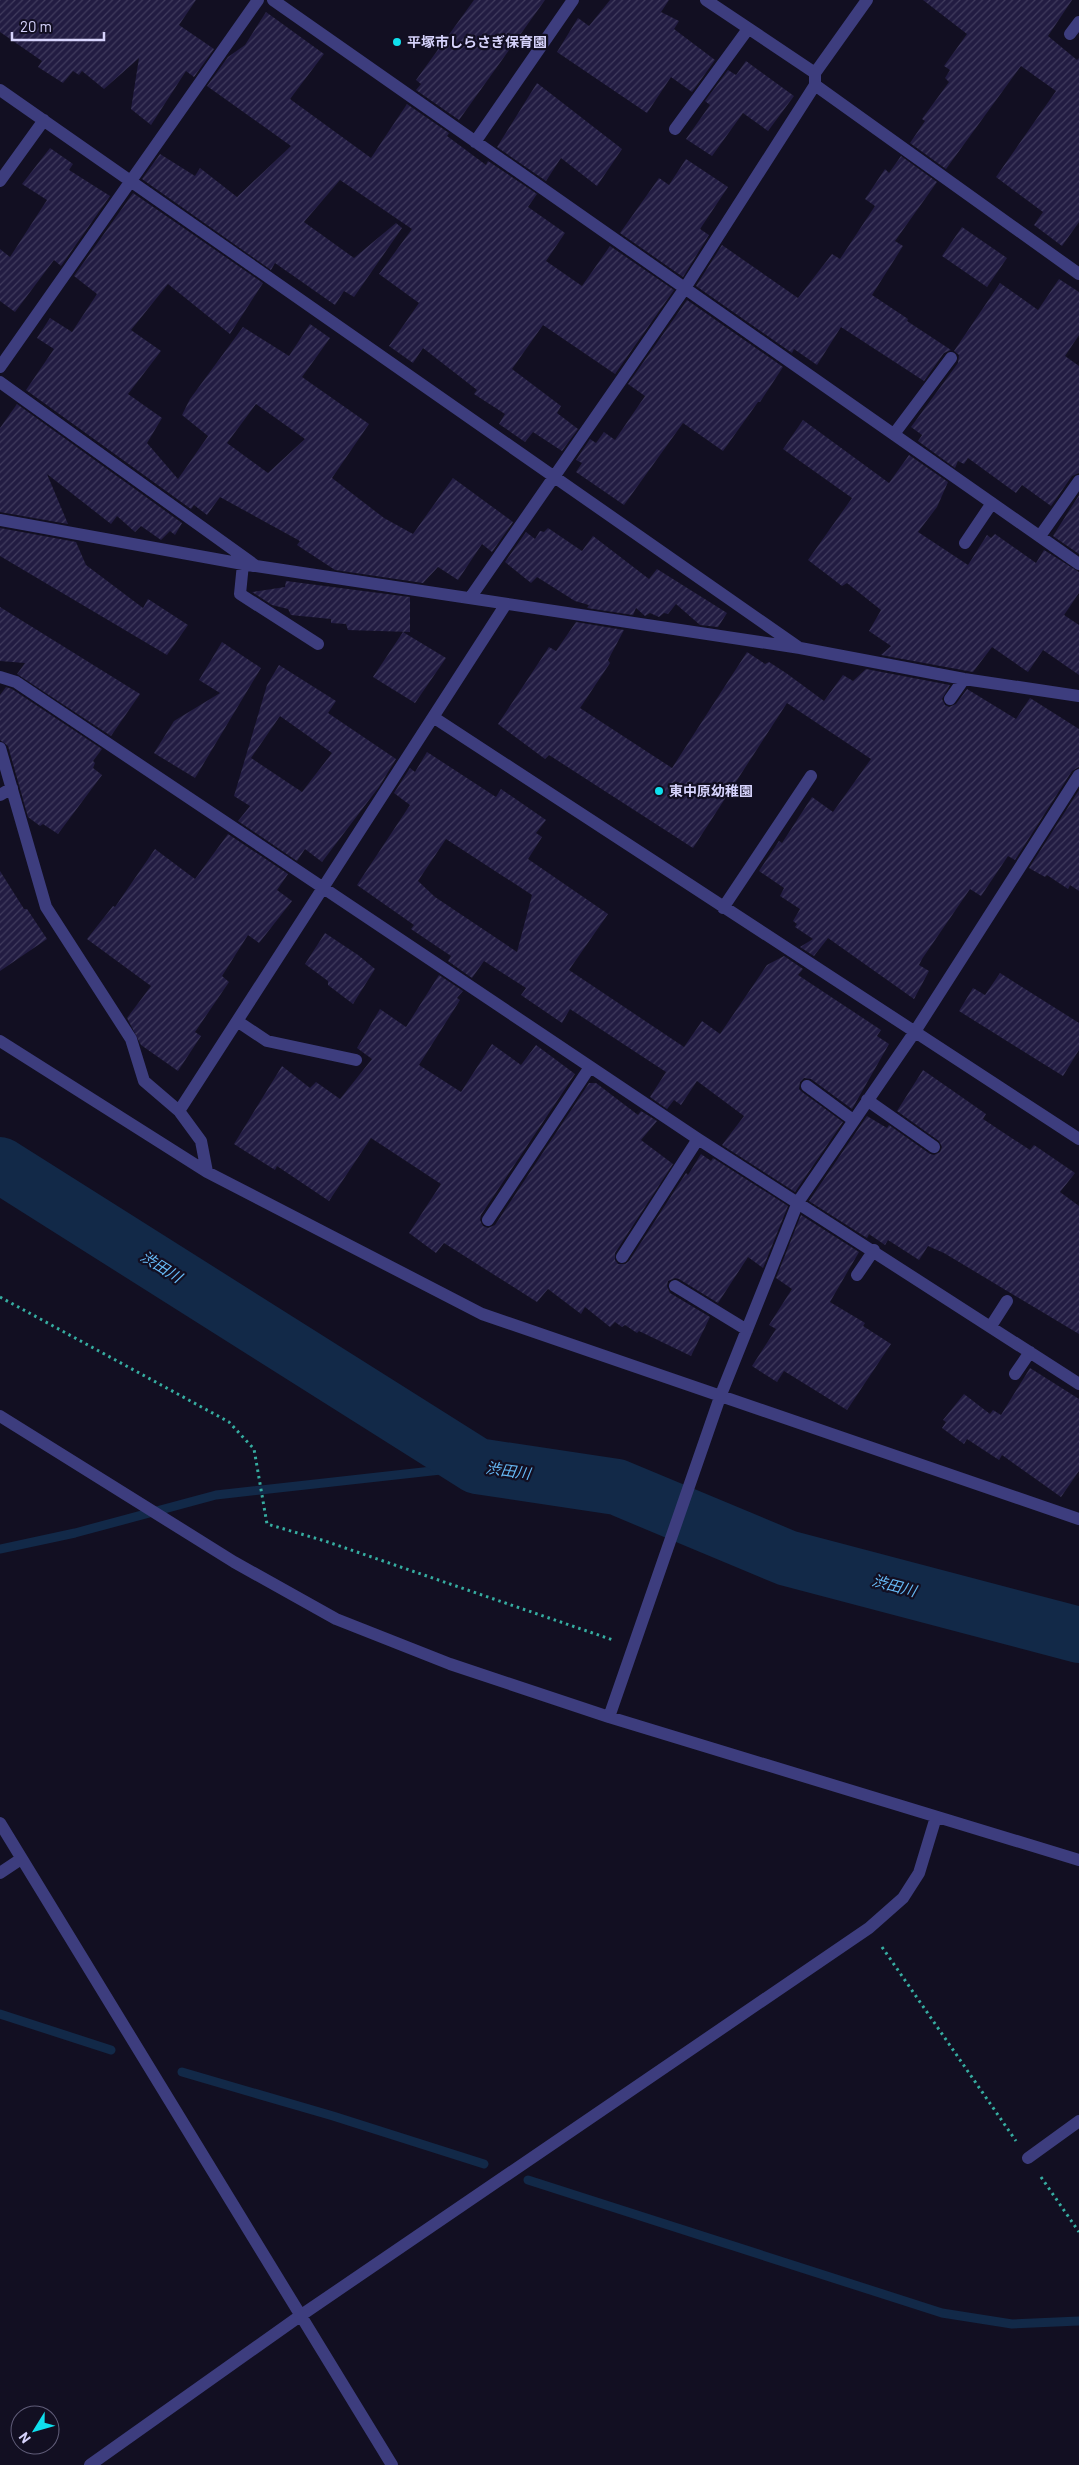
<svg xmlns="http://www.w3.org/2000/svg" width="1079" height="2465" font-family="Barlow,'Noto Sans JP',sans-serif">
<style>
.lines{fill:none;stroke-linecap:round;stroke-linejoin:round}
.stream{stroke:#122948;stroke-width:9}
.river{stroke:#122948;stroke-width:56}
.building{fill:url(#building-hatch);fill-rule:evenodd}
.path{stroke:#36ada1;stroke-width:3;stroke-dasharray:2.5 4;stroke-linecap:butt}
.minor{stroke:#3d3d7e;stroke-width:12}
.poi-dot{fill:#0fe0ed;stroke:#120f22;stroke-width:2}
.labels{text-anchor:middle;stroke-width:4.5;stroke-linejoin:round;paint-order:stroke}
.poi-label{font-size:14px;font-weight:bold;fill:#d6d3fc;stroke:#120f22;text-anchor:start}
.water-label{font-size:15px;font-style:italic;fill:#67baf6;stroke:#120f22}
</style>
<defs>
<pattern id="building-hatch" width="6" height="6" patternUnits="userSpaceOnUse" patternTransform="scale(1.25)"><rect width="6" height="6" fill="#221c42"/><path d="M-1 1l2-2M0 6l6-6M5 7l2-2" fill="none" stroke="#413c5e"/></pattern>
</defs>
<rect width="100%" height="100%" fill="#120f22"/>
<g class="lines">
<!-- stream -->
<path class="stream" d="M 0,1549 L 75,1533 L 216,1495 L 477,1466
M 0,2014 L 111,2050
M 182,2072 L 333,2116 L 484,2164
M 528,2180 L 942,2313 L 1012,2324 L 1079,2321"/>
<!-- river -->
<path class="river" d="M 0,1165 L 477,1466 L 617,1487 L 787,1558 L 1079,1635"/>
</g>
<!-- building -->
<path class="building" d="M 0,0 L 196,0 L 179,25 L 214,49 L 194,77 L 186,71 L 151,125 L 131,109 L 139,58 L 104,89 L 82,71 L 79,75 L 73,71 L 63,83 L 38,67 L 42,61 L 0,32 Z
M 474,0 L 545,0 L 459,120 L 416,90 L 421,84 L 416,80 Z
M 610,0 L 669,0 L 661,12 L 679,21 L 674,29 L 715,60 L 692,92 L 671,77 L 647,113 L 557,52 L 578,18 L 589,26 Z
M 923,0 L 1072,0 L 1048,36 L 1077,60 L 1079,58 L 1079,222 L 1062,246 L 1034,225 L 1043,212 L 996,177 L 1056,91 L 1021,66 L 946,169 L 910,143 L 925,121 L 922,119 L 949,82 L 945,78 L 950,70 L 944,66 L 967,34 Z
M 266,12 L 324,54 L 290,99 L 371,158 L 407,104 L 449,133 L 447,136 L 486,165 L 488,161 L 537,194 L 528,207 L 565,233 L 546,261 L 582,286 L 610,246 L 674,290 L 615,374 L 543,325 L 512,369 L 561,406 L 557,413 L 578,429 L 562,451 L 533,432 L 525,442 L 499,424 L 505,414 L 474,394 L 477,390 L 423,348 L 413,363 L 389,346 L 419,303 L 379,274 L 412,229 L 340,180 L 304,222 L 354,258 L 396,223 L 402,228 L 354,297 L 344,291 L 335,305 L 275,263 L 271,270 L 142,179 L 160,154 L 195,176 L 200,168 L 237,197 L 291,146 L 207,86 L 228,57 L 245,45 Z
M 746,61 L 794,96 L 768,131 L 743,113 L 712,156 L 686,139 L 710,105 L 705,101 L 728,70 L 736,75 Z
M 537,83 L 622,149 L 597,186 L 561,158 L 546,181 L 497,147 Z
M 50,148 L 73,164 L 69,170 L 110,196 L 61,266 L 54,260 L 15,312 L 0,301 L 0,249 L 10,257 L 47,200 L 22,184 Z
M 901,156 L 937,182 L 895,241 L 903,246 L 872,295 L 908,319 L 907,321 L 951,350 L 944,353 L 924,381 L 841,327 L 817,365 L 794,349 L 792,353 L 696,286 L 722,245 L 798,298 L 832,254 L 840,259 L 875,206 L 865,199 L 885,169 L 889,173 Z
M 686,159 L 728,187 L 700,229 L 709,235 L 683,277 L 620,233 L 659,178 L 669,185 Z
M 133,193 L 263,283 L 230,334 L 168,284 L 131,330 L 161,351 L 128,394 L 162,418 L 147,443 L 178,479 L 208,436 L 182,415 L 190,399 L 243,327 L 289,356 L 310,324 L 330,338 L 302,377 L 369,424 L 332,478 L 384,518 L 413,534 L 453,478 L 513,522 L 492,552 L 482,544 L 458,580 L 438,567 L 423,583 L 335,570 L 297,545 L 300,541 L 220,497 L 207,515 L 194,505 L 191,509 L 26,390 L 54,349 L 37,338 L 50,318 L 72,332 L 97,294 L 74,276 ZM 256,404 L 305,439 L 268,473 L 227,443 Z
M 962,227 L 1007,258 L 987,287 L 942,256 Z
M 1059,279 L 1079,292 L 1079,335 L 1065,356 L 1079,366 L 1079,473 L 1072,476 L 1051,506 L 1022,485 L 1016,493 L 968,458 L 964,464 L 958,461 L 955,468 L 918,441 L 922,435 L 911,427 L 958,363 L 959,355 L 954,351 L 1000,283 L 1038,310 Z
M 687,300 L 783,367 L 760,402 L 758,402 L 723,451 L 683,423 L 624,505 L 576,472 L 582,463 L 576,460 L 590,439 L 596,443 L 604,432 L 615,440 L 645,396 L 628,384 Z
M 17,404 L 182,523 L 175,535 L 170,531 L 161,540 L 141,526 L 135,532 L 117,516 L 111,524 L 47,474 L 68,524 L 0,512 L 0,428 Z
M 803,420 L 889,483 L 909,455 L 948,482 L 937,507 L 918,532 L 968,565 L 987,535 L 991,538 L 995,534 L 1036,563 L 1044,550 L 1079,572 L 1079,593 L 1064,615 L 1079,625 L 1079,675 L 1043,650 L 1028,672 L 992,647 L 973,672 L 881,655 L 891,646 L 869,631 L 881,610 L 847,583 L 842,586 L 808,560 L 852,498 L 783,449 Z
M 1079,495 L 1079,554 L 1053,536 Z
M 0,528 L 76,542 L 86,565 L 143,608 L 148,599 L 188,625 L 167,655 L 0,556 Z
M 548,528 L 582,551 L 593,536 L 649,579 L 657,569 L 727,613 L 718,627 L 700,625 L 676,604 L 668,614 L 664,613 L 659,617 L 650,613 L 645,616 L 636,608 L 633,615 L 587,608 L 589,605 L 575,601 L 537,577 L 531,583 L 505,562 L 526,532 L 535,539 L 540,531 L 544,532 Z
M 286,581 L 410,597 L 410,632 L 348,630 L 346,624 L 331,623 L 331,619 L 291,615 L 288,609 L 272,605 L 252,592 L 285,587 Z
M 0,607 L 140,694 L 111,736 L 17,674 L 25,663 L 0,661 Z
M 576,622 L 624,630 L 608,660 L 610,663 L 580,708 L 672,768 L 747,652 L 765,664 L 769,662 L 786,673 L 824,701 L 843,675 L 853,681 L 866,669 L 950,685 L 942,699 L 945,705 L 949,707 L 956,704 L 967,689 L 1016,719 L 1030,698 L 1079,729 L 1079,767 L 1072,771 L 1015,860 L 1008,856 L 981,896 L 970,889 L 922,959 L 919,965 L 929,971 L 914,999 L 828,938 L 814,956 L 800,947 L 813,939 L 795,927 L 797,924 L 793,921 L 800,909 L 780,896 L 784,888 L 759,871 L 779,841 L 782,843 L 812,797 L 833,812 L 871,759 L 787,703 L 693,848 L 549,755 L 545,759 L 498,724 L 549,647 L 556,651 Z
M 403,632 L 446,658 L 415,703 L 373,677 Z
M 222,642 L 261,668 L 195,778 L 154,753 L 174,721 L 220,693 L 199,680 Z
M 279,665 L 336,701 L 328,713 L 396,759 L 379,787 L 322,862 L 305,849 L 297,861 L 238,821 L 250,806 L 234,796 L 267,685 ZM 280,716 L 332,753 L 302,792 L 251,758 Z
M 6,687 L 12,689 L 102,749 L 93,761 L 95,763 L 93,768 L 102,775 L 58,834 L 43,824 L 40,826 L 28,817 L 8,746 L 0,740 L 0,695 Z
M 427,752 L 496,797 L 501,789 L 546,820 L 536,833 L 542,837 L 528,859 L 608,914 L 569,970 L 684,1047 L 702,1021 L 720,1034 L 767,965 L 784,956 L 803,969 L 798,975 L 881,1030 L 877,1036 L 889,1044 L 852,1109 L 811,1079 L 804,1078 L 800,1082 L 799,1089 L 802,1092 L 843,1122 L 795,1192 L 722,1145 L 744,1116 L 697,1081 L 681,1105 L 674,1100 L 667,1109 L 650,1097 L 666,1072 L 570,1009 L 562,1023 L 521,995 L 526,988 L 484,961 L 472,978 L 448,961 L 451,956 L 411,929 L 414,925 L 357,885 L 410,805 L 394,793 L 410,768 L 415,772 ZM 446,839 L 532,895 L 517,952 L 435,897 L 418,881 Z
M 1079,790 L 1079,891 L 1070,885 L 1068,889 L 1047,875 L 1045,877 L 1029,868 Z
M 228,834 L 288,874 L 277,890 L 292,901 L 259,943 L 248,935 L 222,976 L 229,982 L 195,1032 L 201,1036 L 178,1071 L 141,1045 L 127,1018 L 151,986 L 87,939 L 113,906 L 115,907 L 155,849 L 195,879 Z
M 0,871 L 24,909 L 27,909 L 47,939 L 0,971 Z
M 325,933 L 358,955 L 375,969 L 353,1004 L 328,985 L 328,981 L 305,964 Z
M 1000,973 L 1079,1023 L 1079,1050 L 1063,1076 L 959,1011 L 973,988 L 985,995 Z
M 439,975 L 463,991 L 457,998 L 460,1000 L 419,1065 L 461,1092 L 492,1044 L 521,1065 L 536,1045 L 575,1074 L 481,1215 L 480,1220 L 483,1226 L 488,1228 L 495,1225 L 589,1083 L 596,1083 L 638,1115 L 641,1111 L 657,1121 L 641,1140 L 673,1164 L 615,1253 L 615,1260 L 618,1264 L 625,1264 L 629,1261 L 686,1173 L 688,1175 L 701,1154 L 711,1161 L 713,1158 L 788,1206 L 763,1268 L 748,1257 L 718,1303 L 679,1279 L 675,1278 L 668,1281 L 667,1286 L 670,1293 L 710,1317 L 691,1356 L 639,1331 L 637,1333 L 625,1325 L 622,1327 L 615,1322 L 610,1327 L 585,1307 L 581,1314 L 548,1289 L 537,1302 L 444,1243 L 436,1253 L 409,1233 L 441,1184 L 371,1138 L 329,1201 L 277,1166 L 275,1170 L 234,1144 L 282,1066 L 310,1088 L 316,1082 L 340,1099 L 372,1059 L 357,1048 L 380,1009 L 406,1027 Z
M 923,1070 L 986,1114 L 983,1119 L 1004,1133 L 1030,1150 L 1034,1145 L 1075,1173 L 1060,1192 L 1079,1206 L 1079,1334 L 944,1253 L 928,1246 L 919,1260 L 888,1240 L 885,1245 L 869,1234 L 867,1238 L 809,1201 L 867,1116 L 887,1128 L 889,1125 L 930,1154 L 934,1155 L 940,1152 L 942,1147 L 939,1141 L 897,1111 Z
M 801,1215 L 859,1252 L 830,1302 L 865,1323 L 863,1326 L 891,1344 L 847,1410 L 784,1371 L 777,1382 L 752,1366 L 776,1329 L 769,1325 L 792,1289 L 776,1278 Z
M 1030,1368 L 1079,1399 L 1079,1471 L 1061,1497 L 1002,1455 L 999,1460 L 967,1439 L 964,1444 L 942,1428 L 946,1422 L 943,1420 L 964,1394 L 990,1414 L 993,1410 L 1001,1415 Z"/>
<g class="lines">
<!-- path -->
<path class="path" d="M 0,1297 L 229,1422 L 254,1449 L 267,1524 L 325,1541 L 613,1640
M 882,1947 L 1016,2141
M 1041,2177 L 1079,2232"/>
<!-- minor -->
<path class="minor" d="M 273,0 L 1079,564
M 706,0 L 815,73
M 1070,34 L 1079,22
M 815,85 L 1079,274
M 0,90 L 798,647
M 675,129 L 748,29
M 475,142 L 573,0
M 0,181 L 44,120
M 0,367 L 258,0
M 0,382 L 256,566 L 800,648 L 964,679 L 1079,696
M 894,434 L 951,358
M 0,520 L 254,566
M 1040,536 L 1079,481
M 965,543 L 992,503
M 243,564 L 240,594 L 318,644
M 470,598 L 685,288 L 815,85 L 815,73 L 867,0
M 0,677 L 16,682 L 698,1139 L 1079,1384
M 950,699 L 964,679
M 433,717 L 1079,1139
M 0,748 L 46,907 L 131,1039 L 144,1081 L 179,1111 L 201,1141 L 207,1172
M 0,795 L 12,788
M 723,908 L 811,776
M 237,1021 L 267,1041 L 356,1060
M 0,1041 L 207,1172 L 482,1314 L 1079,1519
M 807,1086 L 853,1120
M 867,1100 L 934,1147
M 179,1111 L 506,604
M 488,1220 L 590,1067
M 622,1257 L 698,1139
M 857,1275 L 874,1250
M 675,1286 L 747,1330
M 991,1326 L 1007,1301
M 1015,1374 L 1030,1352
M 0,1416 L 234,1562 L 336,1619 L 450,1664 L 609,1717 L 1079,1860
M 609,1717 L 720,1397 L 798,1202 L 914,1033 L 1079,775
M 0,1823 L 392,2465
M 0,1873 L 21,1859
M 1028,2158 L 1079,2121
M 90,2465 L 300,2316 L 869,1928 L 903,1898 L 919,1873 L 936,1817"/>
</g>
<!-- markers -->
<g class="poi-dot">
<circle cx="397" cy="42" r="5"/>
<circle cx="659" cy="791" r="5"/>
</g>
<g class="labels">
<!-- poi labels -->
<g class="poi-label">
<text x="407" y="47">平塚市しらさぎ保育園</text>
<text x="669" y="796">東中原幼稚園</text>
</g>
<!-- water labels -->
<g class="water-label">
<text transform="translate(161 1267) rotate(32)" y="5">渋田川</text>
<text transform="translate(508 1471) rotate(8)" y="5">渋田川</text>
<text transform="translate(894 1586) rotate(15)" y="5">渋田川</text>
</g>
</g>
<!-- north arrow -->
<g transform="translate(35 2430) rotate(233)"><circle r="24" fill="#120f22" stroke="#605d79"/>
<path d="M0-4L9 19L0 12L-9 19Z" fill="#0fe0ed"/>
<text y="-8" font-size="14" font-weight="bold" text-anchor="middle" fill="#d6d3fc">N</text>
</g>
<!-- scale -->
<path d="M12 32v8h92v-8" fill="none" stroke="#d6d3fc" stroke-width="2.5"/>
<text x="20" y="32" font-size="15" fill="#d6d3fc" stroke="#120f22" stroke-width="4" paint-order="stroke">20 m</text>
</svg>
